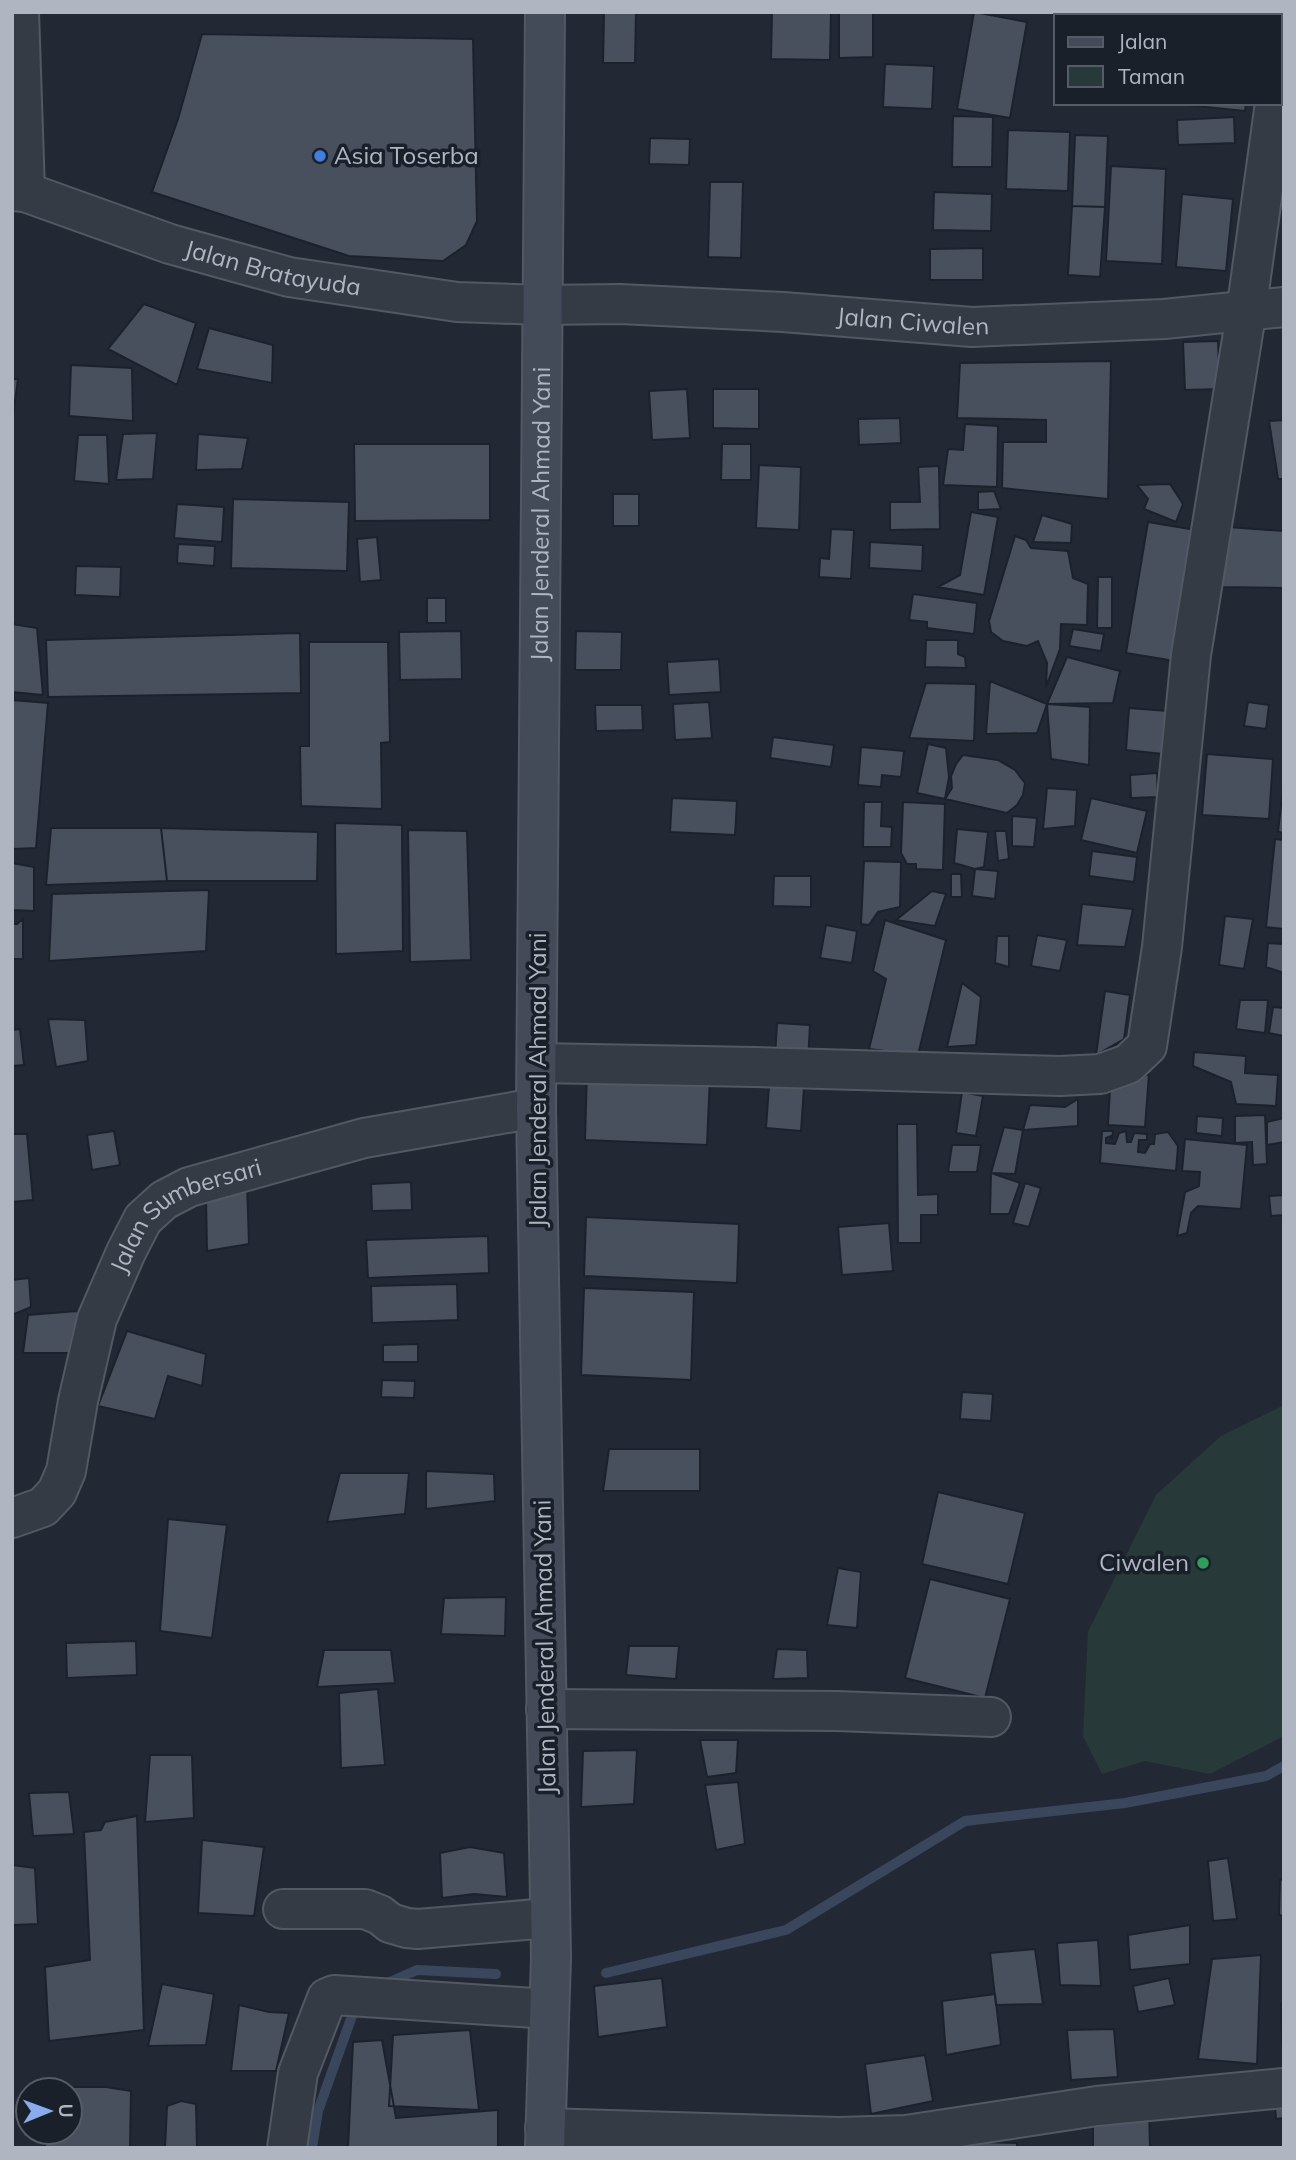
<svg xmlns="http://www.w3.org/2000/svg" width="1296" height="2160" font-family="Mulish,sans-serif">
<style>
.park{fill:#28393a}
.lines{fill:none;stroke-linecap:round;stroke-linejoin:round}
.stream{stroke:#39465c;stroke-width:10}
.building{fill:#48505e;stroke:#1c222c;stroke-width:2}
.minor-casing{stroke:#525963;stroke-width:42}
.tertiary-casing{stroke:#525963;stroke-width:42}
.secondary-casing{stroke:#525963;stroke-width:42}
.minor{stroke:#353b45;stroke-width:38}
.tertiary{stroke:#353b45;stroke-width:38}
.secondary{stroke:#434a58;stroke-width:38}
.shop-dot{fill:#3f7fe0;stroke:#1a202a;stroke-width:2.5}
.leisure-dot{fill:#2e9e5b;stroke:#1a202a;stroke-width:2.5}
.labels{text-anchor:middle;stroke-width:7;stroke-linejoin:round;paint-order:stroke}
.poi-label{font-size:24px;fill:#afb6c2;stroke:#1a202a;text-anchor:start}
.street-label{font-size:24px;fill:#afb6c2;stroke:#1a202a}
</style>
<rect width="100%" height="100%" fill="#222934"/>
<!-- park -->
<path class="park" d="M 1284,1405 L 1284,1736 L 1210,1774 L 1145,1761 L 1102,1774 L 1083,1736 L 1088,1632 L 1156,1495 L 1221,1436 Z"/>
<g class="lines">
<!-- stream -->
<path class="stream" d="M 606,1973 L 786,1930 L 965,1821 L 1125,1803 L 1266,1776 L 1284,1766
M 383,1985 L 417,1970 L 496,1974
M 312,2148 L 318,2111 L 357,2002"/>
</g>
<!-- building -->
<path class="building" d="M 604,12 L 636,12 L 635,63 L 603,63 Z
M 772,12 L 831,12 L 830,60 L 771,59 Z
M 839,12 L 873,12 L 873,57 L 839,58 Z
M 974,12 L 1027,22 L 1010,118 L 957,109 Z
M 1133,12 L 1251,12 L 1251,16 L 1132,16 Z
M 202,34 L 473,39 L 477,221 L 466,245 L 443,261 L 349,256 L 152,192 L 178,119 Z
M 885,64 L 934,66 L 932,109 L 883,107 Z
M 1166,103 L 1246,103 L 1245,111 Z
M 953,116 L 993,117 L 992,167 L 952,167 Z
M 1234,117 L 1235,143 L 1178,145 L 1177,120 Z
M 1008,130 L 1070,132 L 1068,191 L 1006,189 Z
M 1075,135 L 1108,136 L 1105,207 L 1072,206 Z
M 650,138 L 690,139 L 689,165 L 649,164 Z
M 1111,166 L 1166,169 L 1162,264 L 1106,261 Z
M 710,182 L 743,182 L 741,258 L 708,257 Z
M 934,192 L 992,194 L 991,231 L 933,230 Z
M 1182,194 L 1233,199 L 1226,271 L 1176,267 Z
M 1072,206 L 1105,207 L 1100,277 L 1068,275 Z
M 983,248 L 983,280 L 930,280 L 930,249 Z
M 144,304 L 196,323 L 177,385 L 108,349 Z
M 209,328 L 273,345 L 272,383 L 197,369 Z
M 1218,341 L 1220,389 L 1185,390 L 1183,342 Z
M 1111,361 L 1108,499 L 1002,488 L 1003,442 L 1046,442 L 1046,420 L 957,418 L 960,363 Z
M 71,365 L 132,368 L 133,421 L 69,416 Z
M 12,379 L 18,379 L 12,424 Z
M 687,389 L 690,438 L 652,440 L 649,391 Z
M 713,389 L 759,389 L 759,429 L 713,428 Z
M 900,418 L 901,443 L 859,445 L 858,419 Z
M 1284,420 L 1284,479 L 1278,479 L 1269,421 Z
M 965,424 L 998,426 L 997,487 L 943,485 L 948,449 L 963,450 Z
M 157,433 L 153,479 L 116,480 L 123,434 Z
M 198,434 L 248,438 L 242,469 L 196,470 Z
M 78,435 L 107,435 L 109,484 L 74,481 Z
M 354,444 L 490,444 L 490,520 L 355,521 Z
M 722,444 L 751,444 L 751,480 L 721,480 Z
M 759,465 L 801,467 L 799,530 L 756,528 Z
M 939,466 L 940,529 L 890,530 L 890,502 L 920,502 L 918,467 Z
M 1170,484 L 1183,504 L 1176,522 L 1144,509 L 1148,499 L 1137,485 Z
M 994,491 L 1001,509 L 978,510 L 978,492 Z
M 613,494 L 639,494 L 639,526 L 613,526 Z
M 233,499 L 349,502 L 347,571 L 231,568 Z
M 177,504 L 224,507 L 222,542 L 174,538 Z
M 971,512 L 998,517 L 984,595 L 938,587 L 960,575 Z
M 1042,515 L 1072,524 L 1071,543 L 1033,542 Z
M 1148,522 L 1196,530 L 1175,661 L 1126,653 Z
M 1228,527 L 1284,531 L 1284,588 L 1221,587 Z
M 831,529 L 854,530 L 851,579 L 819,577 L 820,558 L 829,559 Z
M 1015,536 L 1026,540 L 1031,548 L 1068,551 L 1073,578 L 1088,584 L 1087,625 L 1061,624 L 1060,649 L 1046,687 L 1047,663 L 1038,641 L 1027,646 L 1003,641 L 991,632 L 989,621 Z
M 377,537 L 381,580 L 360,582 L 357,539 Z
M 870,542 L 923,545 L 922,571 L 869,568 Z
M 178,544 L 215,546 L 214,566 L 177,563 Z
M 76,566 L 121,567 L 120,597 L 75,595 Z
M 1098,577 L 1112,577 L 1112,628 L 1097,628 Z
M 913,594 L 977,603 L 974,634 L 927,628 L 927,622 L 909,620 Z
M 427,598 L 446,598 L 446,623 L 427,623 Z
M 12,624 L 37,628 L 43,695 L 12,692 Z
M 1073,629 L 1104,634 L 1101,651 L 1069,646 Z
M 461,631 L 462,679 L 400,680 L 399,632 Z
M 576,631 L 622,632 L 621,670 L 575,670 Z
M 300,633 L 301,693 L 48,697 L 46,640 Z
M 926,640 L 958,640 L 958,654 L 965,657 L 966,668 L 925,667 Z
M 309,642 L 388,642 L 390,742 L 381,743 L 382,809 L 301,806 L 300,746 L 309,746 Z
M 1067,657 L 1120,671 L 1113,703 L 1047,704 Z
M 719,659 L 721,692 L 669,695 L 667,662 Z
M 990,681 L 1047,704 L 1037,733 L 986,734 Z
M 926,683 L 976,684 L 974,741 L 909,738 Z
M 12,700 L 48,703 L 36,848 L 12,849 Z
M 709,702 L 712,738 L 675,740 L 673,704 Z
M 1248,702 L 1269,705 L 1266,729 L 1244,726 Z
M 1047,704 L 1090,707 L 1089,765 L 1051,759 Z
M 595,705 L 642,705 L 643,730 L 596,731 Z
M 1129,708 L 1168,711 L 1163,754 L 1126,750 Z
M 773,737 L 834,745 L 831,767 L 770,758 Z
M 928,744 L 946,748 L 949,777 L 945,799 L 917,793 Z
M 861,747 L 904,751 L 901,777 L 882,775 L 881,787 L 858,785 Z
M 1207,754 L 1273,759 L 1269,819 L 1202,815 Z
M 963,755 L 998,760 L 1015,770 L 1025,783 L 1023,795 L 1017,805 L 1007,813 L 945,799 L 952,788 L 951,776 L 956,764 Z
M 1157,773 L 1158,797 L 1131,798 L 1130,775 Z
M 1284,780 L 1284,833 L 1278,832 Z
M 1047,788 L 1077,790 L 1075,826 L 1043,829 Z
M 672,798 L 737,801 L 735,835 L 670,832 Z
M 1091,798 L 1147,811 L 1137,853 L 1081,840 Z
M 864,802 L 882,802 L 881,826 L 892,827 L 891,847 L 863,847 Z
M 903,802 L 945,804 L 943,870 L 916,869 L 916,864 L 907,864 L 901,853 Z
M 1012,816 L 1037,818 L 1034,847 L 1012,846 Z
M 335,823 L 402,825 L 403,951 L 336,954 Z
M 51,828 L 161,828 L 167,881 L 46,885 Z
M 161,828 L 318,832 L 317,881 L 167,881 Z
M 957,829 L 988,832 L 984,867 L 975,869 L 954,863 Z
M 408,830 L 467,831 L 471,960 L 410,962 Z
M 995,831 L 1006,831 L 1009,859 L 998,861 Z
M 1275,839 L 1284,840 L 1284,929 L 1266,927 Z
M 1092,851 L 1137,857 L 1134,882 L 1089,876 Z
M 864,861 L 901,862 L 900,907 L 878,912 L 869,925 L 861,924 Z
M 12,863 L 34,867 L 34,911 L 12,910 Z
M 975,869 L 998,871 L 995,899 L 972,896 Z
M 951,874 L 961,874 L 962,897 L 951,897 Z
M 774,876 L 811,876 L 811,907 L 773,906 Z
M 209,890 L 206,951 L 49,961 L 52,894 Z
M 932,891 L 946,894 L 935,926 L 896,920 Z
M 1082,904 L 1133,909 L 1125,947 L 1077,945 Z
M 1225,916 L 1253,919 L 1244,969 L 1219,965 Z
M 23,919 L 23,959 L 12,959 L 12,924 L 17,924 Z
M 885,920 L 946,940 L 918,1055 L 869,1049 L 886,979 L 873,971 Z
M 826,925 L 857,931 L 852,963 L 820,958 Z
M 1037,935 L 1067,940 L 1060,971 L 1031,966 Z
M 997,936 L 1009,936 L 1009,967 L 995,963 Z
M 1268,943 L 1284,944 L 1284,973 L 1266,967 Z
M 962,983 L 981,997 L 976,1045 L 947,1047 Z
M 1105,991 L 1130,995 L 1124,1039 L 1096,1055 Z
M 1240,1000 L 1268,1000 L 1265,1033 L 1236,1029 Z
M 1273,1007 L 1284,1008 L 1284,1036 L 1269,1033 Z
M 48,1019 L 85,1020 L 88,1061 L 56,1067 Z
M 777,1023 L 810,1025 L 808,1060 L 775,1057 Z
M 20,1029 L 24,1065 L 12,1066 L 12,1030 Z
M 1194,1052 L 1246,1056 L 1245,1073 L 1278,1075 L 1276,1106 L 1236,1104 L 1231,1082 L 1193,1066 Z
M 587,1071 L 710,1076 L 707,1145 L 585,1140 Z
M 1149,1074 L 1145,1127 L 1108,1125 L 1110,1089 Z
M 769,1086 L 804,1088 L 801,1131 L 766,1128 Z
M 962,1092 L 983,1096 L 976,1136 L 956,1133 Z
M 1078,1099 L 1078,1126 L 1023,1130 L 1030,1105 L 1065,1107 Z
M 1265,1115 L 1267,1164 L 1253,1165 L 1252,1142 L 1235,1143 L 1235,1116 Z
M 1197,1116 L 1223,1118 L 1222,1136 L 1196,1133 Z
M 1284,1118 L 1284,1142 L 1267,1145 L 1267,1122 Z
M 897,1124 L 917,1124 L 918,1195 L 938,1194 L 938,1215 L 921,1215 L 921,1243 L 898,1243 Z
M 1004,1127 L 1023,1130 L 1015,1174 L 991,1173 Z
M 114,1131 L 120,1165 L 92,1170 L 87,1135 Z
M 1102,1131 L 1113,1131 L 1112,1139 L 1111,1136 L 1106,1138 L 1106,1143 L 1115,1144 L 1119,1133 L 1126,1131 L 1127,1142 L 1131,1142 L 1134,1133 L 1147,1134 L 1147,1140 L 1139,1140 L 1138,1152 L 1145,1153 L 1150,1144 L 1154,1144 L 1155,1134 L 1168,1132 L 1178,1146 L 1176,1171 L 1100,1163 Z
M 12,1134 L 27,1134 L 33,1200 L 12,1202 Z
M 1185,1139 L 1247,1145 L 1241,1209 L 1198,1206 L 1191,1213 L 1187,1233 L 1177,1236 L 1185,1192 L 1199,1186 L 1200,1172 L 1182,1171 Z
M 952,1145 L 981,1145 L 977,1172 L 948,1172 Z
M 991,1173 L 1020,1183 L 1009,1214 L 990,1214 Z
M 411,1182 L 412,1210 L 372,1211 L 371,1184 Z
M 247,1183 L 249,1244 L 207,1251 L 206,1199 Z
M 1025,1183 L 1041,1188 L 1029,1227 L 1013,1223 Z
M 1284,1195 L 1284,1215 L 1271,1216 L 1269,1196 Z
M 586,1217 L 739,1224 L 737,1283 L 584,1276 Z
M 889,1223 L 893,1271 L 842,1275 L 838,1227 Z
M 488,1236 L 489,1273 L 368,1278 L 366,1240 Z
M 29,1278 L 31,1307 L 12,1315 L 12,1280 Z
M 457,1284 L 458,1320 L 372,1323 L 371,1286 Z
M 584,1288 L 694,1292 L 691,1380 L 581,1375 Z
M 77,1311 L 86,1329 L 71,1353 L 23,1353 L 28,1315 Z
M 127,1331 L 206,1354 L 202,1386 L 168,1376 L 155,1419 L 98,1406 Z
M 418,1344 L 418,1362 L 383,1362 L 383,1345 Z
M 382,1380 L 415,1381 L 414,1398 L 381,1397 Z
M 962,1392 L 993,1394 L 991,1421 L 960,1419 Z
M 609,1449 L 700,1449 L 700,1491 L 603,1491 Z
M 426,1471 L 494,1474 L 495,1501 L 426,1509 Z
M 340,1473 L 409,1473 L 405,1514 L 327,1522 Z
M 938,1492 L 1025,1513 L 1008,1584 L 922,1564 Z
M 168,1519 L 227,1525 L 212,1638 L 160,1631 Z
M 838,1568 L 861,1572 L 857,1628 L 827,1625 Z
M 930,1579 L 1010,1599 L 985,1698 L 905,1678 Z
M 506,1597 L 505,1636 L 441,1634 L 444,1598 Z
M 136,1641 L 137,1675 L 67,1678 L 66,1643 Z
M 629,1646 L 679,1646 L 676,1679 L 626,1675 Z
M 777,1649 L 807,1650 L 808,1678 L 773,1679 Z
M 324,1650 L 391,1650 L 395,1683 L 317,1687 Z
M 378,1689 L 385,1765 L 341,1768 L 339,1693 Z
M 700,1740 L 738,1740 L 736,1773 L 707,1777 Z
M 637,1750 L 634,1804 L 581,1807 L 583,1751 Z
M 150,1755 L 192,1755 L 194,1818 L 145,1822 Z
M 738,1782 L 745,1844 L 716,1850 L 705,1785 Z
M 69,1792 L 74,1834 L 33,1836 L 29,1793 Z
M 137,1816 L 144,2030 L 49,2041 L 45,1967 L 90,1960 L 84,1832 L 101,1830 L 105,1822 Z
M 202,1840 L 264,1847 L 254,1916 L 198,1913 Z
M 470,1847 L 504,1853 L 507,1897 L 474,1894 L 442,1898 L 440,1853 Z
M 1228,1858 L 1237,1919 L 1213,1921 L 1208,1861 Z
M 12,1865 L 35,1868 L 38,1924 L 12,1925 Z
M 1284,1879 L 1284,1916 L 1279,1915 L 1280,1880 Z
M 1190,1925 L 1190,1964 L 1130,1970 L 1128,1935 Z
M 1098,1940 L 1101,1986 L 1060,1985 L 1057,1943 Z
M 1035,1949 L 1043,2004 L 996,2005 L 990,1953 Z
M 1261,1955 L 1257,2064 L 1198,2059 L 1212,1959 Z
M 662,1978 L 667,2027 L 598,2037 L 594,1986 Z
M 1169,1978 L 1175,2005 L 1138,2012 L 1133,1986 Z
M 162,1984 L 214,1994 L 206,2045 L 148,2046 Z
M 995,1994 L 1001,2045 L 946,2055 L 942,2001 Z
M 1281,2004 L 1284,2004 L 1284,2043 L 1282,2044 Z
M 239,2005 L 269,2012 L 289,2013 L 276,2071 L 231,2071 Z
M 1114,2029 L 1118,2077 L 1071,2080 L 1067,2030 Z
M 470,2030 L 479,2110 L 389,2106 L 393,2035 Z
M 382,2040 L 396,2118 L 498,2110 L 498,2148 L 348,2148 L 353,2042 Z
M 925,2055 L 933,2101 L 871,2114 L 865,2064 Z
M 63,2087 L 106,2087 L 131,2091 L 130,2148 L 45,2147 L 45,2132 L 70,2132 L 70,2090 L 64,2090 Z
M 1284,2095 L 1284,2118 L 1276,2119 L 1274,2096 Z
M 181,2101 L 196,2104 L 197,2148 L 165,2148 L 167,2106 Z
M 1149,2110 L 1150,2148 L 1093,2148 L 1093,2120 Z
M 933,2141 L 1017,2143 L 1017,2148 L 933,2148 Z"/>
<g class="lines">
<defs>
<g id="minor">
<path d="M 19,12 L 25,192"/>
<path d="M 1276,16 L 1276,12"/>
<path d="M 537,1063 L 755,1067 L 1060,1076 L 1100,1074 L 1128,1064 L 1147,1046 L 1162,947 L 1191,655 L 1244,327 L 1275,103"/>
<path id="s1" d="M 12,1518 L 43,1507 L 57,1492 L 66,1471 L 78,1401 L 97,1319 L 126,1252 L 143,1219 L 164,1200 L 189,1187 L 364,1138 L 536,1108"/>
<path d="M 546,1709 L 837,1711 L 991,1717"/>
<path d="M 283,1909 L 365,1909 L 380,1915 L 390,1923 L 407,1928 L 418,1929 L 549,1918"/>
<path d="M 545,2128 L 839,2137 L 906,2135 L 1097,2106 L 1284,2088"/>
<path d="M 287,2148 L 298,2073 L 327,1998 L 334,1995 L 549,2009"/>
</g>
<g id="tertiary">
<path id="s2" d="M 12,191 L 25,192 L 170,244 L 289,277 L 457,302 L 542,305 L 620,304 L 783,312 L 972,327 L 1164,319 L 1284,307"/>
</g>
<g id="secondary">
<path id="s3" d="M 545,2148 L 551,1958 L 536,1108 L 545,12"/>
</g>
</defs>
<!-- minor casing -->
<use href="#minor" class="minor-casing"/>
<!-- tertiary casing -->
<use href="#tertiary" class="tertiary-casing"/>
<!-- secondary casing -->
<use href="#secondary" class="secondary-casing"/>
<!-- minor -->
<use href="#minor" class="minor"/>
<!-- tertiary -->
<use href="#tertiary" class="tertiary"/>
<!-- secondary -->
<use href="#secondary" class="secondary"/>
</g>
<!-- markers -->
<circle class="shop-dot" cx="320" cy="156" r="7"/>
<circle class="leisure-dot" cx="1203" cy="1563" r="7"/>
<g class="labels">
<!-- poi labels -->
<g class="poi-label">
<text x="334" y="164">Asia Toserba</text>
<text x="1189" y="1571" text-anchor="end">Ciwalen</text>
</g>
<!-- street labels -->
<g class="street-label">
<text dy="8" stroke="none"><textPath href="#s2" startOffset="273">Jalan Bratayuda</textPath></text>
<text dy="8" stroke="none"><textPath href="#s2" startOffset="917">Jalan Ciwalen</textPath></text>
<text dy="8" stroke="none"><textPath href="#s3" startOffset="1634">Jalan Jenderal Ahmad Yani</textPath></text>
<text transform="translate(538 1080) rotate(-90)" y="8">Jalan Jenderal Ahmad Yani</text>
<text dy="8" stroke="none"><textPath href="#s1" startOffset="378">Jalan Sumbersari</textPath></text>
<text transform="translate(545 1647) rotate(-91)" y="8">Jalan Jenderal Ahmad Yani</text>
</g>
</g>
<!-- border -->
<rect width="1296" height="2160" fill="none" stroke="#afb6c2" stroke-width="28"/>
<!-- legend -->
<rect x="1054" y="14" width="228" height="91" fill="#1a202a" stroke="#565c67" stroke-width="2"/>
<rect x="1068" y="37" width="35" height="10" fill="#434a58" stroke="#565c67" stroke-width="2"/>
<text x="1118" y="49" font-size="21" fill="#afb6c2">Jalan</text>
<rect x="1068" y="66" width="35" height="21" fill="#28393a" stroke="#565c67" stroke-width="2"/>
<text x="1118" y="84" font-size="21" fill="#afb6c2">Taman</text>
<!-- north arrow -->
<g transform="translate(49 2111) rotate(89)"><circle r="33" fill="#1a202a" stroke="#565c67" stroke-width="2"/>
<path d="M0-5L12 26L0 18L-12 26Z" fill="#8aacec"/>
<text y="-10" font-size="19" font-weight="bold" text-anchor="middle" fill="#afb6c2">U</text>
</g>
</svg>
